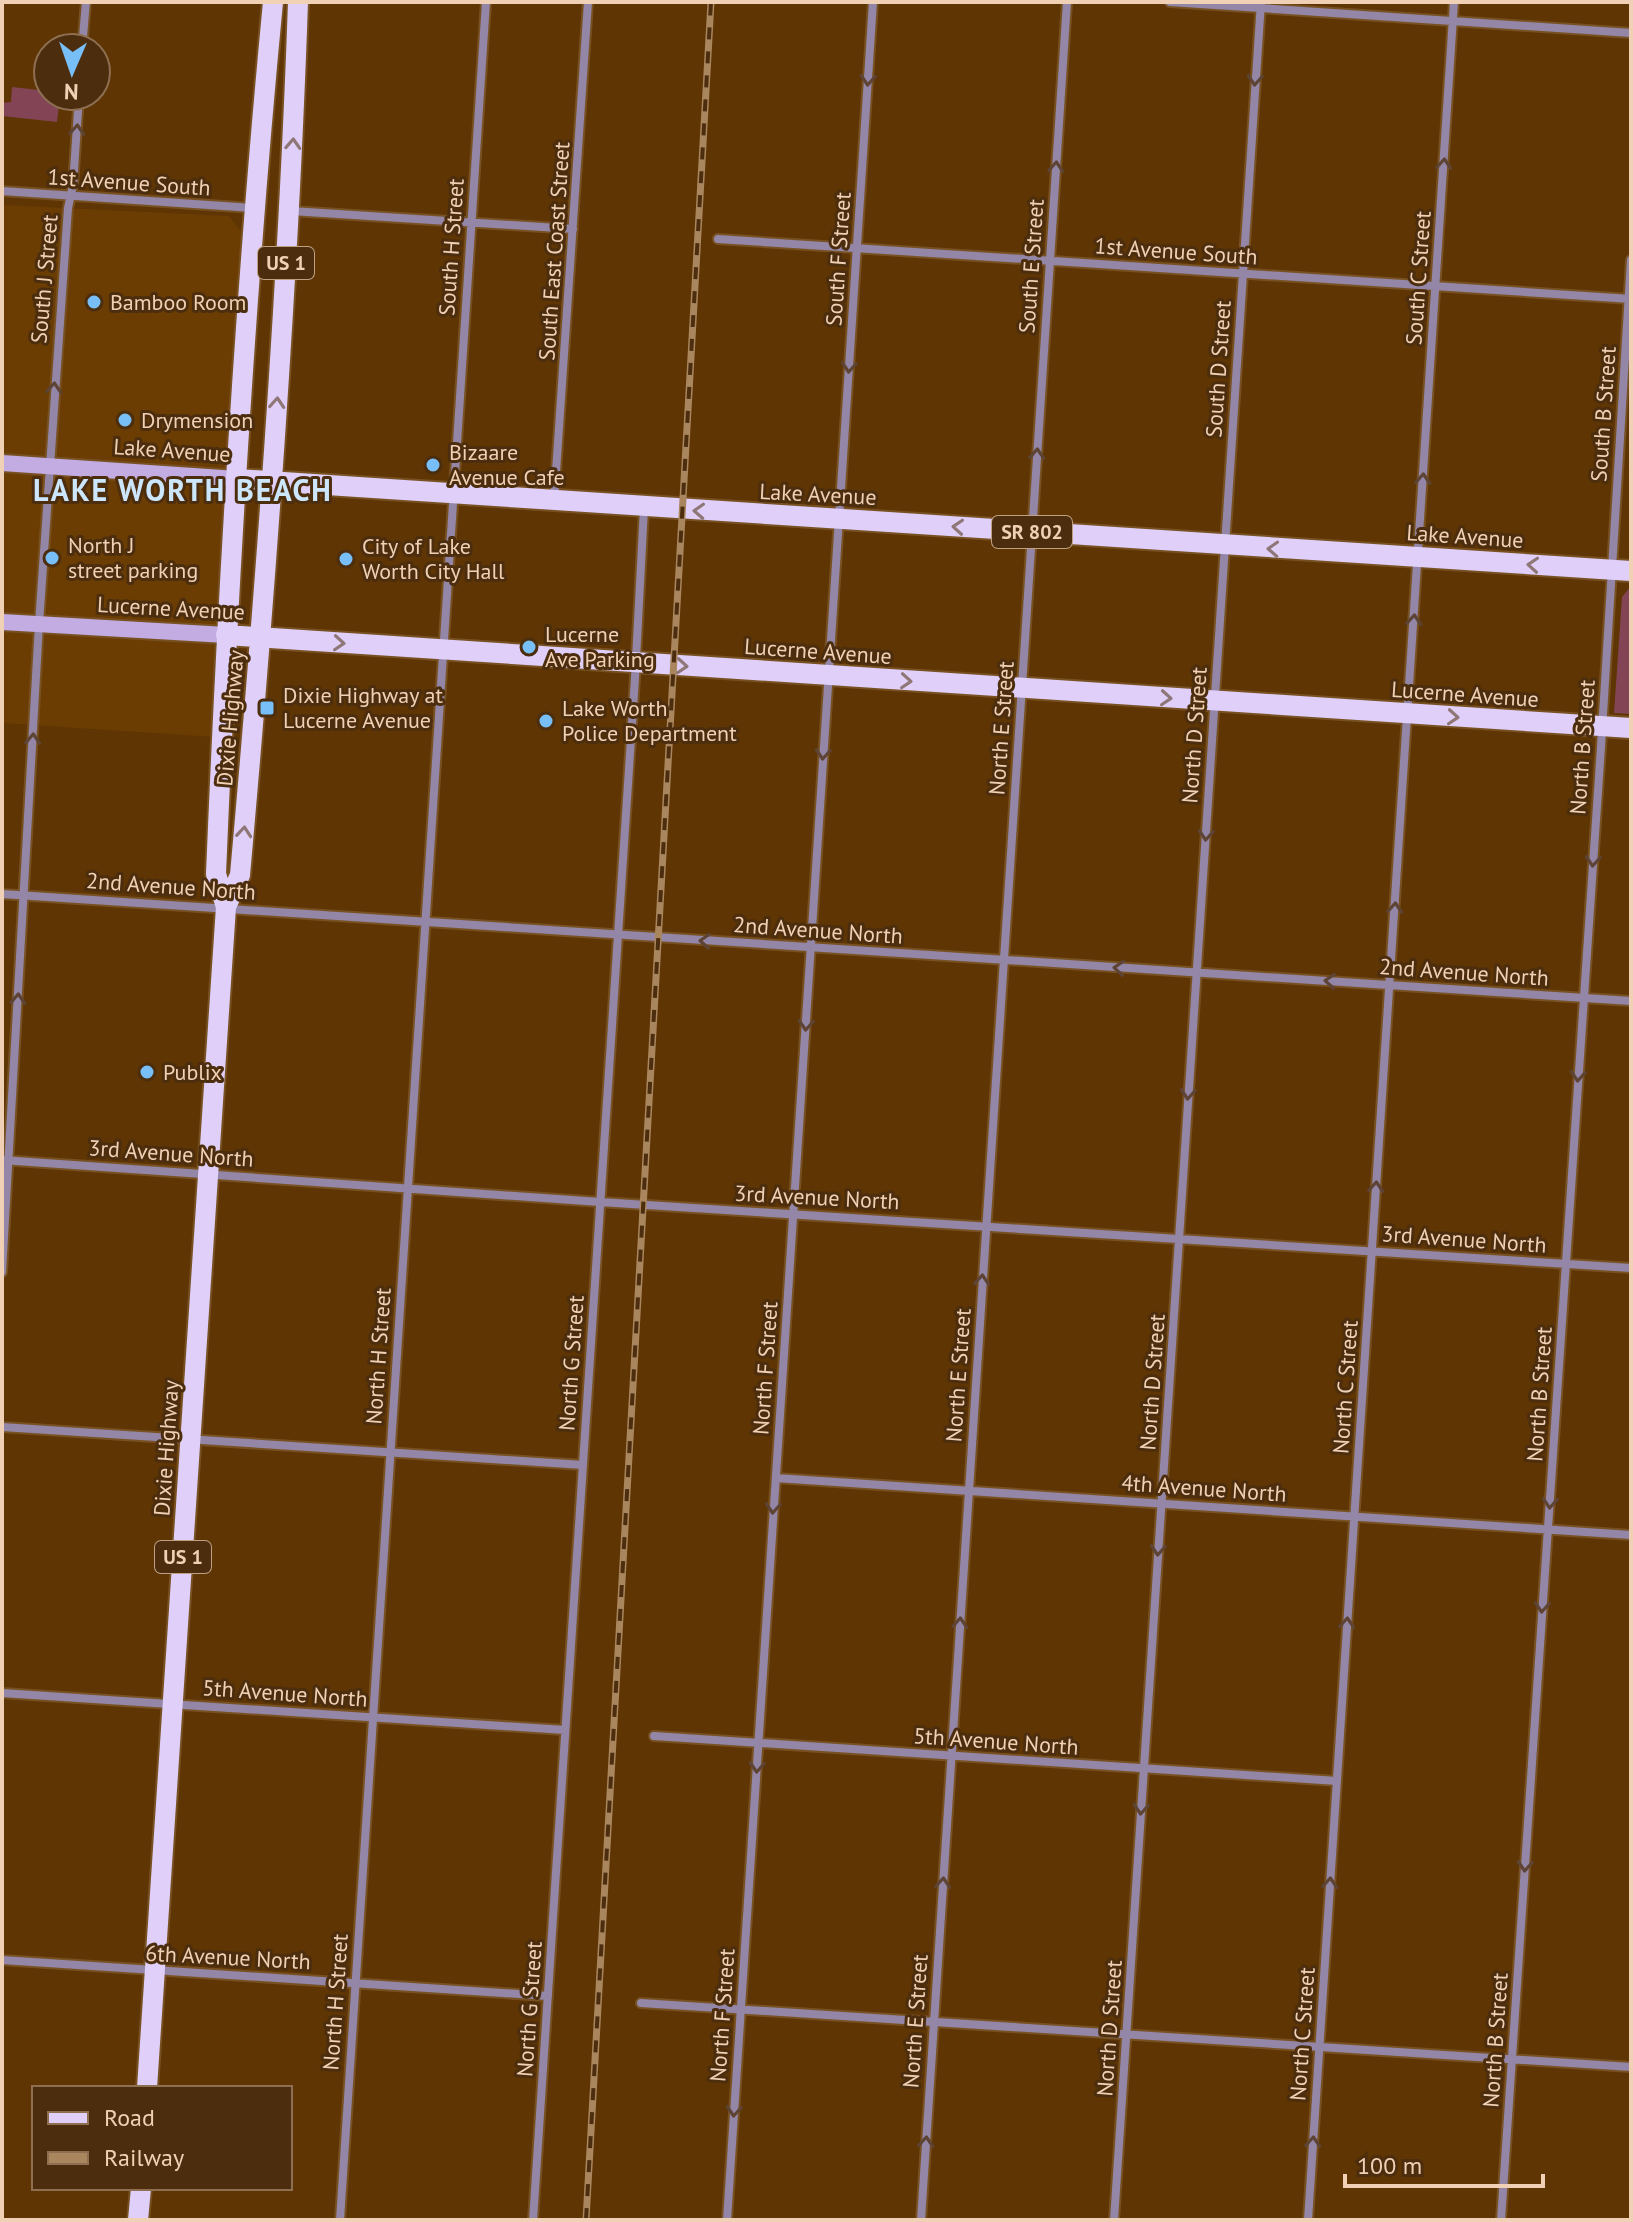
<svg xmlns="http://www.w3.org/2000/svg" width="1633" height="2222" font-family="'PT Sans',sans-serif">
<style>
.built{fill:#6b3d03}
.green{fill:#834556}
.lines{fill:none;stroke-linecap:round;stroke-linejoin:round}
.street-casing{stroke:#785123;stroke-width:12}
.secondary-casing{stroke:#785123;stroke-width:20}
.primary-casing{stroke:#785123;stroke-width:24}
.street{stroke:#9386a7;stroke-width:8}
.secondary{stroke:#c2ace1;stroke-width:16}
.primary{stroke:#e0d0f9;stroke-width:20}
.rail-casing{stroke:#aa865f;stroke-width:7}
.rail{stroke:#4c2e0f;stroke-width:4;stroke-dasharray:12;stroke-linecap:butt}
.oneway{stroke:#5e4435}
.oneway2{stroke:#8f7778}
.poi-dot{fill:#78bff7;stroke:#4c2e0f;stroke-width:3}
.labels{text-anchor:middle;stroke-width:6;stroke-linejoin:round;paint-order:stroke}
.shield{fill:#4c2e0f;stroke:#c0a083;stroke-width:2}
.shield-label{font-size:20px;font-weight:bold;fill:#f1d1b5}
.street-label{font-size:22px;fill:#f1d1b5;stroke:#4c2e0f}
.poi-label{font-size:22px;fill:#f1d1b5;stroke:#4c2e0f;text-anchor:start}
.district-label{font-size:30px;font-weight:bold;letter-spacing:2px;fill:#cce6fb;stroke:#4c2e0f}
</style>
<rect width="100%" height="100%" fill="#5e3503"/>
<!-- built -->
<path class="built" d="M 2,205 L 229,216 L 242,233 L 214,737 L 2,723 Z"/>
<!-- green -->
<path class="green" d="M 12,87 L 48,91 L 48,96 L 60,96 L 57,122 L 2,116 L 2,103 L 11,102 Z
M 1631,586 L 1631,714 L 1614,713 L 1622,597 Z"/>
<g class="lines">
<defs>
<path id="street" d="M 1170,2 L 1631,33
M 82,48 L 86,2
M 2,191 L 253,208
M 291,211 L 573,229
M 718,239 L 1631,299
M 554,501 L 588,2
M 2,894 L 1631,1001
M 2,1160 L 600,1202 L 1631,1268
M 2,1272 L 39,624 L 68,208 L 73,185 L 79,96
M 2,1427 L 583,1465
M 776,1478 L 1631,1535
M 2,1693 L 565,1730
M 654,1736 L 1337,1781
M 2,1960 L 548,1996
M 641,2003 L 1631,2067
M 340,2220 L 486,2
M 533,2220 L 635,678 L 644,508
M 727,2220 L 873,2
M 921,2220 L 1067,2
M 1114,2220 L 1261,2
M 1308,2220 L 1454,2
M 1501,2220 L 1601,747 L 1631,260"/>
<path id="secondary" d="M 2,463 L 237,479
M 2,622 L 226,635"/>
<path id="primary" d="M 237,479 L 1631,571
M 226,635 L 1631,728
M 226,907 L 216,874 C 228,583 245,292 273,2
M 147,2088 L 226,907 L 240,875 C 266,585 288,294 298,2
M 138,2220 L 141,2188"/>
</defs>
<!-- street casing -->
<use href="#street" class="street-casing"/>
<!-- secondary casing -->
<use href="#secondary" class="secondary-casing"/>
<!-- primary casing -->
<use href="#primary" class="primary-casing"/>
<!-- street -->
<use href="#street" class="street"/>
<!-- secondary -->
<use href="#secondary" class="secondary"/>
<!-- primary -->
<use href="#primary" class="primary"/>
<defs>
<path id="rail" d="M 586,2220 L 711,2"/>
</defs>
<!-- rail casing -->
<use href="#rail" class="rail-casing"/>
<!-- rail -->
<use href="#rail" class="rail"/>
</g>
<!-- one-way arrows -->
<defs><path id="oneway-chevron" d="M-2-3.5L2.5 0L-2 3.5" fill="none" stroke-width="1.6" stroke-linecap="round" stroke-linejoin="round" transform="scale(2)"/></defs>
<g class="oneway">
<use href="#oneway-chevron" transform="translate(868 80) rotate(94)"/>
<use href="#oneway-chevron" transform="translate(1255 80) rotate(94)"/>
<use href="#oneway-chevron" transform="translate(77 130) rotate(-86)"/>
<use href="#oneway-chevron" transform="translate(1444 164) rotate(-86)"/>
<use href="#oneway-chevron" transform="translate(1056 167) rotate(-86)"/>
<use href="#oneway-chevron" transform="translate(849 367) rotate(94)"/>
<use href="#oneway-chevron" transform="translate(54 388) rotate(-86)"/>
<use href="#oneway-chevron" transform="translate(1037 454) rotate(-87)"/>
<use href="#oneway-chevron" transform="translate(1423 479) rotate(-86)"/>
<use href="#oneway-chevron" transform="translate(1414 620) rotate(-86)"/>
<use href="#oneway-chevron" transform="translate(33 739) rotate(-87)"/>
<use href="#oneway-chevron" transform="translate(823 754) rotate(94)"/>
<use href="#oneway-chevron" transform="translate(1206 835) rotate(94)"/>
<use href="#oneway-chevron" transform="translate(1593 861) rotate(94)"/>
<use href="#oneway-chevron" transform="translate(1395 908) rotate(-86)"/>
<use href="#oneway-chevron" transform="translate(705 941) rotate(-177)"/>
<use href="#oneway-chevron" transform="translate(1119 968) rotate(-176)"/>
<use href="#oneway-chevron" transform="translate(1330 981) rotate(-176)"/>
<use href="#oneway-chevron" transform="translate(18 999) rotate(-87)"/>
<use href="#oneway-chevron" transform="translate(806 1025) rotate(94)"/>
<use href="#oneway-chevron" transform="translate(1578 1076) rotate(94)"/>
<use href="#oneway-chevron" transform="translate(1188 1094) rotate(94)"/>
<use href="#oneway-chevron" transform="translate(1376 1187) rotate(-86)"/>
<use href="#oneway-chevron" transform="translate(982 1280) rotate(-86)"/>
<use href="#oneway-chevron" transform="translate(1550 1503) rotate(94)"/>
<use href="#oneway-chevron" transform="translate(773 1508) rotate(94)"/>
<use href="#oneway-chevron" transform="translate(1158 1550) rotate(94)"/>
<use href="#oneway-chevron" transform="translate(1542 1607) rotate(94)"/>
<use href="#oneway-chevron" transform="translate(960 1623) rotate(-86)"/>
<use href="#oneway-chevron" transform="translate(1347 1623) rotate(-86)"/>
<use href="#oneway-chevron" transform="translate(757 1767) rotate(94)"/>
<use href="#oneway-chevron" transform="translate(1141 1809) rotate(94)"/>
<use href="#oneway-chevron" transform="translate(1525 1866) rotate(94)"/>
<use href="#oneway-chevron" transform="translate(943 1883) rotate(-86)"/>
<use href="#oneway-chevron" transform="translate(1330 1883) rotate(-86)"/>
<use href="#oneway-chevron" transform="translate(734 2111) rotate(94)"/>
<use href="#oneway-chevron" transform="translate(926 2142) rotate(-86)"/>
<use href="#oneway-chevron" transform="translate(1313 2142) rotate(-86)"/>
</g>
<g class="oneway2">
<use href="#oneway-chevron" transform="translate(293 144) rotate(-87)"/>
<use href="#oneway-chevron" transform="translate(277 403) rotate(-86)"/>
<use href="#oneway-chevron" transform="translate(699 511) rotate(-177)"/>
<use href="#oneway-chevron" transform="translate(958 527) rotate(-176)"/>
<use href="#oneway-chevron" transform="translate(1273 549) rotate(-177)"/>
<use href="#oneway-chevron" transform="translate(1533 565) rotate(-176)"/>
<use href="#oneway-chevron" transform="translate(339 643) rotate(4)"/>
<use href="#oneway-chevron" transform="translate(682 666) rotate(4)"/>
<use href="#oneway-chevron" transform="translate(906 681) rotate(4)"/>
<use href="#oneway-chevron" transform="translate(1166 698) rotate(4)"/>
<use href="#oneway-chevron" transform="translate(1453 717) rotate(4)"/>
<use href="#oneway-chevron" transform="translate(244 832) rotate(-85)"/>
</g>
<!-- markers -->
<g class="poi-dot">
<circle cx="94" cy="302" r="8"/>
<circle cx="125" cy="420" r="8"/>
<circle cx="433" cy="465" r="8"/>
<circle cx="52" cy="558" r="8"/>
<circle cx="346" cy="559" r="8"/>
<circle cx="529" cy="647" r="8"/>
<rect x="259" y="700" width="16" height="16" rx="4"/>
<circle cx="546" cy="721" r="8"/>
<circle cx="147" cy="1072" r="8"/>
</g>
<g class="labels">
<!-- shield labels -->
<g class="shield">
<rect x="258" y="247" width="56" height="32" rx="6"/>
<rect x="992" y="516" width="80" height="32" rx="6"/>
<rect x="155" y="1541" width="56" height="32" rx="6"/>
</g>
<g class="shield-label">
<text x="286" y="270">US 1</text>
<text x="1032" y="539">SR 802</text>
<text x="183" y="1564">US 1</text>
</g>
<!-- street labels -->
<g class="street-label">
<text transform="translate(129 182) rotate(4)" y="8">1st Avenue South</text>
<text transform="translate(451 247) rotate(-86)" y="8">South H Street</text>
<text transform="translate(554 251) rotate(-86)" y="8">South East Coast Street</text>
<text transform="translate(1176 251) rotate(4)" y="8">1st Avenue South</text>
<text transform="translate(838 259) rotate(-86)" y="8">South F Street</text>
<text transform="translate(1031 266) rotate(-86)" y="8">South E Street</text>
<text transform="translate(1418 278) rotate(-86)" y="8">South C Street</text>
<text transform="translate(44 279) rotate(-85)" y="8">South J Street</text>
<text transform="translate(1218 369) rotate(-86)" y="8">South D Street</text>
<text transform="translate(1603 414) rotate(-86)" y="8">South B Street</text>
<text transform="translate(172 450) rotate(4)" y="8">Lake Avenue</text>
<text transform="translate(818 494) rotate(3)" y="8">Lake Avenue</text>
<text transform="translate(1465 536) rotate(4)" y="8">Lake Avenue</text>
<text transform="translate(171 608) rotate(3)" y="8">Lucerne Avenue</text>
<text transform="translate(818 651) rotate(4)" y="8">Lucerne Avenue</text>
<text transform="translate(1465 694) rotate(4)" y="8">Lucerne Avenue</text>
<text transform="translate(230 718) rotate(-85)" y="8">Dixie Highway</text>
<text transform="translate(1001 728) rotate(-86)" y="8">North E Street</text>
<text transform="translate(1194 735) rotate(-86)" y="8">North D Street</text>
<text transform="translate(1582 747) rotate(-86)" y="8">North B Street</text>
<text transform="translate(171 886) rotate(4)" y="8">2nd Avenue North</text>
<text transform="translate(818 930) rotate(4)" y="8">2nd Avenue North</text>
<text transform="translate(1464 972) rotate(4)" y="8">2nd Avenue North</text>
<text transform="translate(171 1153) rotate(4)" y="8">3rd Avenue North</text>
<text transform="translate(817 1197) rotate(3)" y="8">3rd Avenue North</text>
<text transform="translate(1464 1239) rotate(4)" y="8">3rd Avenue North</text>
<text transform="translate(378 1356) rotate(-86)" y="8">North H Street</text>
<text transform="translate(571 1363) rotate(-86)" y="8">North G Street</text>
<text transform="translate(765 1368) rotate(-86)" y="8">North F Street</text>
<text transform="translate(958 1375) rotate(-86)" y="8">North E Street</text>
<text transform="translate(1152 1382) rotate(-86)" y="8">North D Street</text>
<text transform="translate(1345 1387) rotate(-86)" y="8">North C Street</text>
<text transform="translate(1539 1394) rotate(-86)" y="8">North B Street</text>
<text transform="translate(166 1448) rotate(-86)" y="8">Dixie Highway</text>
<text transform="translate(1204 1488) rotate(4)" y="8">4th Avenue North</text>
<text transform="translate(285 1693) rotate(4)" y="8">5th Avenue North</text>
<text transform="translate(996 1741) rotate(4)" y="8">5th Avenue North</text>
<text transform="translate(228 1957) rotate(3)" y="8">6th Avenue North</text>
<text transform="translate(335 2002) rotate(-86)" y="8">North H Street</text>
<text transform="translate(529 2009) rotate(-86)" y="8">North G Street</text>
<text transform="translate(722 2015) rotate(-86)" y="8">North F Street</text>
<text transform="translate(915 2021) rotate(-86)" y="8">North E Street</text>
<text transform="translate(1109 2028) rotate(-86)" y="8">North D Street</text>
<text transform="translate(1302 2034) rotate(-86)" y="8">North C Street</text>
<text transform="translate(1495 2040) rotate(-86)" y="8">North B Street</text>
</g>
<!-- poi labels -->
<g class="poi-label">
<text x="110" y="310">Bamboo Room</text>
<text x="141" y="428">Drymension</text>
<text x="449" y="460">Bizaare<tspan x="449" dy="25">Avenue Cafe</tspan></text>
<text x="68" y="553">North J<tspan x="68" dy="25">street parking</tspan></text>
<text x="362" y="554">City of Lake<tspan x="362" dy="25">Worth City Hall</tspan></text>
<text x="545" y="642">Lucerne<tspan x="545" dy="25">Ave Parking</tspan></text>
<text x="283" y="703">Dixie Highway at<tspan x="283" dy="25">Lucerne Avenue</tspan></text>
<text x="562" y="716">Lake Worth<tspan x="562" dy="25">Police Department</tspan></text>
<text x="163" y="1080">Publix</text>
</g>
<!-- district labels -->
<g class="district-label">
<text x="183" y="501">LAKE WORTH BEACH</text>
</g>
</g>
<!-- border -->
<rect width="1633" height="2222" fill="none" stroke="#f1d1b5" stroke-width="8"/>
<!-- legend -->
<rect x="32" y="2086" width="260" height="104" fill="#4c2e0f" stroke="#8e6f51" stroke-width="2"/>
<rect x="48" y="2112" width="40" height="12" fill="#e0d0f9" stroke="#8e6f51" stroke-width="2"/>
<text x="104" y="2126" font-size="24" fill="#f1d1b5">Road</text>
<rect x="48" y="2152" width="40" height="12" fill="#aa865f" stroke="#8e6f51" stroke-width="2"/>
<text x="104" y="2166" font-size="24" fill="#f1d1b5">Railway</text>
<!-- north arrow -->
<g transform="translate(72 72) rotate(182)"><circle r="38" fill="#4c2e0f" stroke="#8e6f51" stroke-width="2"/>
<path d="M0-6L14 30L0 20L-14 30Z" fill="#78bff7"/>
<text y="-12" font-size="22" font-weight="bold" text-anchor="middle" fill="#f1d1b5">N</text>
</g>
<!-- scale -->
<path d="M1345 2174v12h198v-12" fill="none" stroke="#f1d1b5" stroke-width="4"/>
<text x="1357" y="2174" font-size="24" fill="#f1d1b5" stroke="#4c2e0f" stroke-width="6" paint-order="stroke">100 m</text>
</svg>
